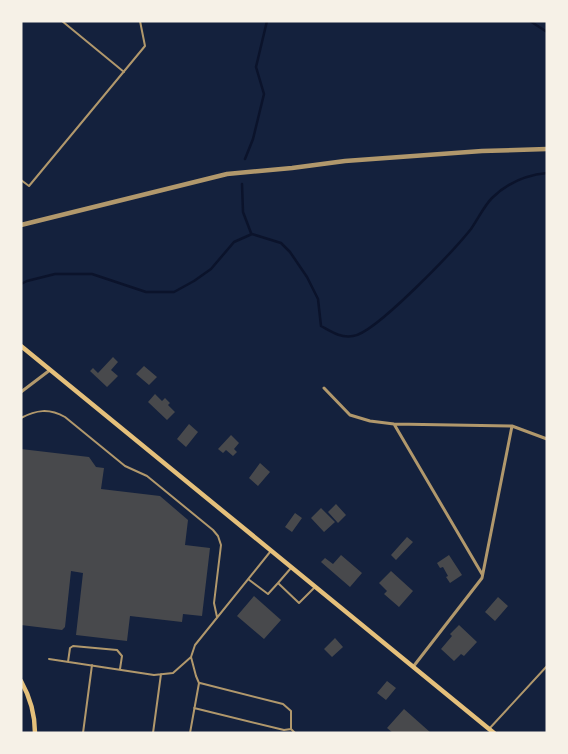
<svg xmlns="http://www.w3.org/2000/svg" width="568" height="754" font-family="Figtree,sans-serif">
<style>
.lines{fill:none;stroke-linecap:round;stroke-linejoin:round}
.stream{stroke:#0b132b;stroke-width:2.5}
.building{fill:#48494c}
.service{stroke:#b1986c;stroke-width:2}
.minor{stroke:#b1986c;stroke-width:3}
.tertiary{stroke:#b1986c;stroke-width:4.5}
.secondary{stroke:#e5c07b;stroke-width:4.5}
</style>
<rect width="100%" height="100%" fill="#14213d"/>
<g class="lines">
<!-- stream -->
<path class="stream" d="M 530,21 L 547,32
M 245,159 L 253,139 L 264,94 L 256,67 L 267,21
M 242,184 L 243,212 L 251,233
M 21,284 L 27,281 L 55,274 L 92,274 L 146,292 L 174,292 L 194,281 L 211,269 L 234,242 L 252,234 L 281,243 L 290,252 L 307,277 L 318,299 L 321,326 C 332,332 340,338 353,336 C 375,334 455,249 471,229 C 478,219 484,206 492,198 C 507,183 527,175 547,173"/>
</g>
<!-- building -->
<path class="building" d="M 113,357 L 118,362 L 111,370 L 118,376 L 107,387 L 90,371 L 93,368 L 98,373 Z
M 144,366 L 157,377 L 149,385 L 136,374 Z
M 155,394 L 162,401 L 165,398 L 170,403 L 168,405 L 175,412 L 167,420 L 148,402 Z
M 189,424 L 198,432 L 186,447 L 177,439 Z
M 231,435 L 239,443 L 234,449 L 237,452 L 233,456 L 226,450 L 223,453 L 218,449 Z
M 21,449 L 89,457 L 96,467 L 104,468 L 101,489 L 160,496 L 188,520 L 185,545 L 210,548 L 202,616 L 183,614 L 182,622 L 130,616 L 127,641 L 76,635 L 83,573 L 71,571 L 65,627 L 62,630 L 21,625 Z
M 260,463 L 270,472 L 258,486 L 249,478 Z
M 336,504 L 346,515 L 338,523 L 328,512 Z
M 321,508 L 335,522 L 324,532 L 311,518 Z
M 295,513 L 302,518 L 292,532 L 285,527 Z
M 407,537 L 413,542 L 396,560 L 391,555 Z
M 341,555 L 362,573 L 350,587 L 321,562 L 325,558 L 333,564 Z
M 449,555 L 462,575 L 450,583 L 446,577 L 448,576 L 443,567 L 440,568 L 437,563 Z
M 391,571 L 413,591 L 399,607 L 384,594 L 387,591 L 379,583 Z
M 254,596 L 281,620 L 264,639 L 237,616 Z
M 498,597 L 508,606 L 495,621 L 485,612 Z
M 459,625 L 477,642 L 464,656 L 461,654 L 454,661 L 441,649 L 452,636 L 450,634 Z
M 335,638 L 343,647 L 332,657 L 324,649 Z
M 387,681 L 396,688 L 386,700 L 377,693 Z
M 404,709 L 431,733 L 393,733 L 387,728 Z"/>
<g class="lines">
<!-- service -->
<path class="service" d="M 62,21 L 124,72
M 21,180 L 29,186 L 145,46 L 140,21
M 21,418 C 36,410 49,408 65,417 L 125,466 L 147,476 L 213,530 L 218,536 L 221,545 L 214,603 L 217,617
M 291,568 L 278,583 L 299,603 L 315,587
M 248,579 L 268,594 L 278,583
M 49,659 L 154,675 L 173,673 L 191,657
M 68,662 L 70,648 L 73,646 L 117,650 L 122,656 L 120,669
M 200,683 L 283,704 L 291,711 L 291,729
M 194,708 L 284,730 L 291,729 L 295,733
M 489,729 L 547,666
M 83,733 L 92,665
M 153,733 L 161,674
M 190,733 L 199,683 L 196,676 L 191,657 L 195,645 L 270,552"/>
<!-- minor -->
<path class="minor" d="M 324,388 L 350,415 L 370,421 L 394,424 L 512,426 L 547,439
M 21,392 L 50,370
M 394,424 L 482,574
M 413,667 L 482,578 L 512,426"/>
<!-- tertiary -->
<path class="tertiary" d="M 21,225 L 227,174 L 292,168 L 345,161 L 482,151 L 547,149"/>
<!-- secondary -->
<path class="secondary" d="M 21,346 L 494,733
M 21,681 C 30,697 35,715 35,733"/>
</g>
<!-- border -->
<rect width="568" height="754" fill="none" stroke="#f6f1e7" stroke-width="45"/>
</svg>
